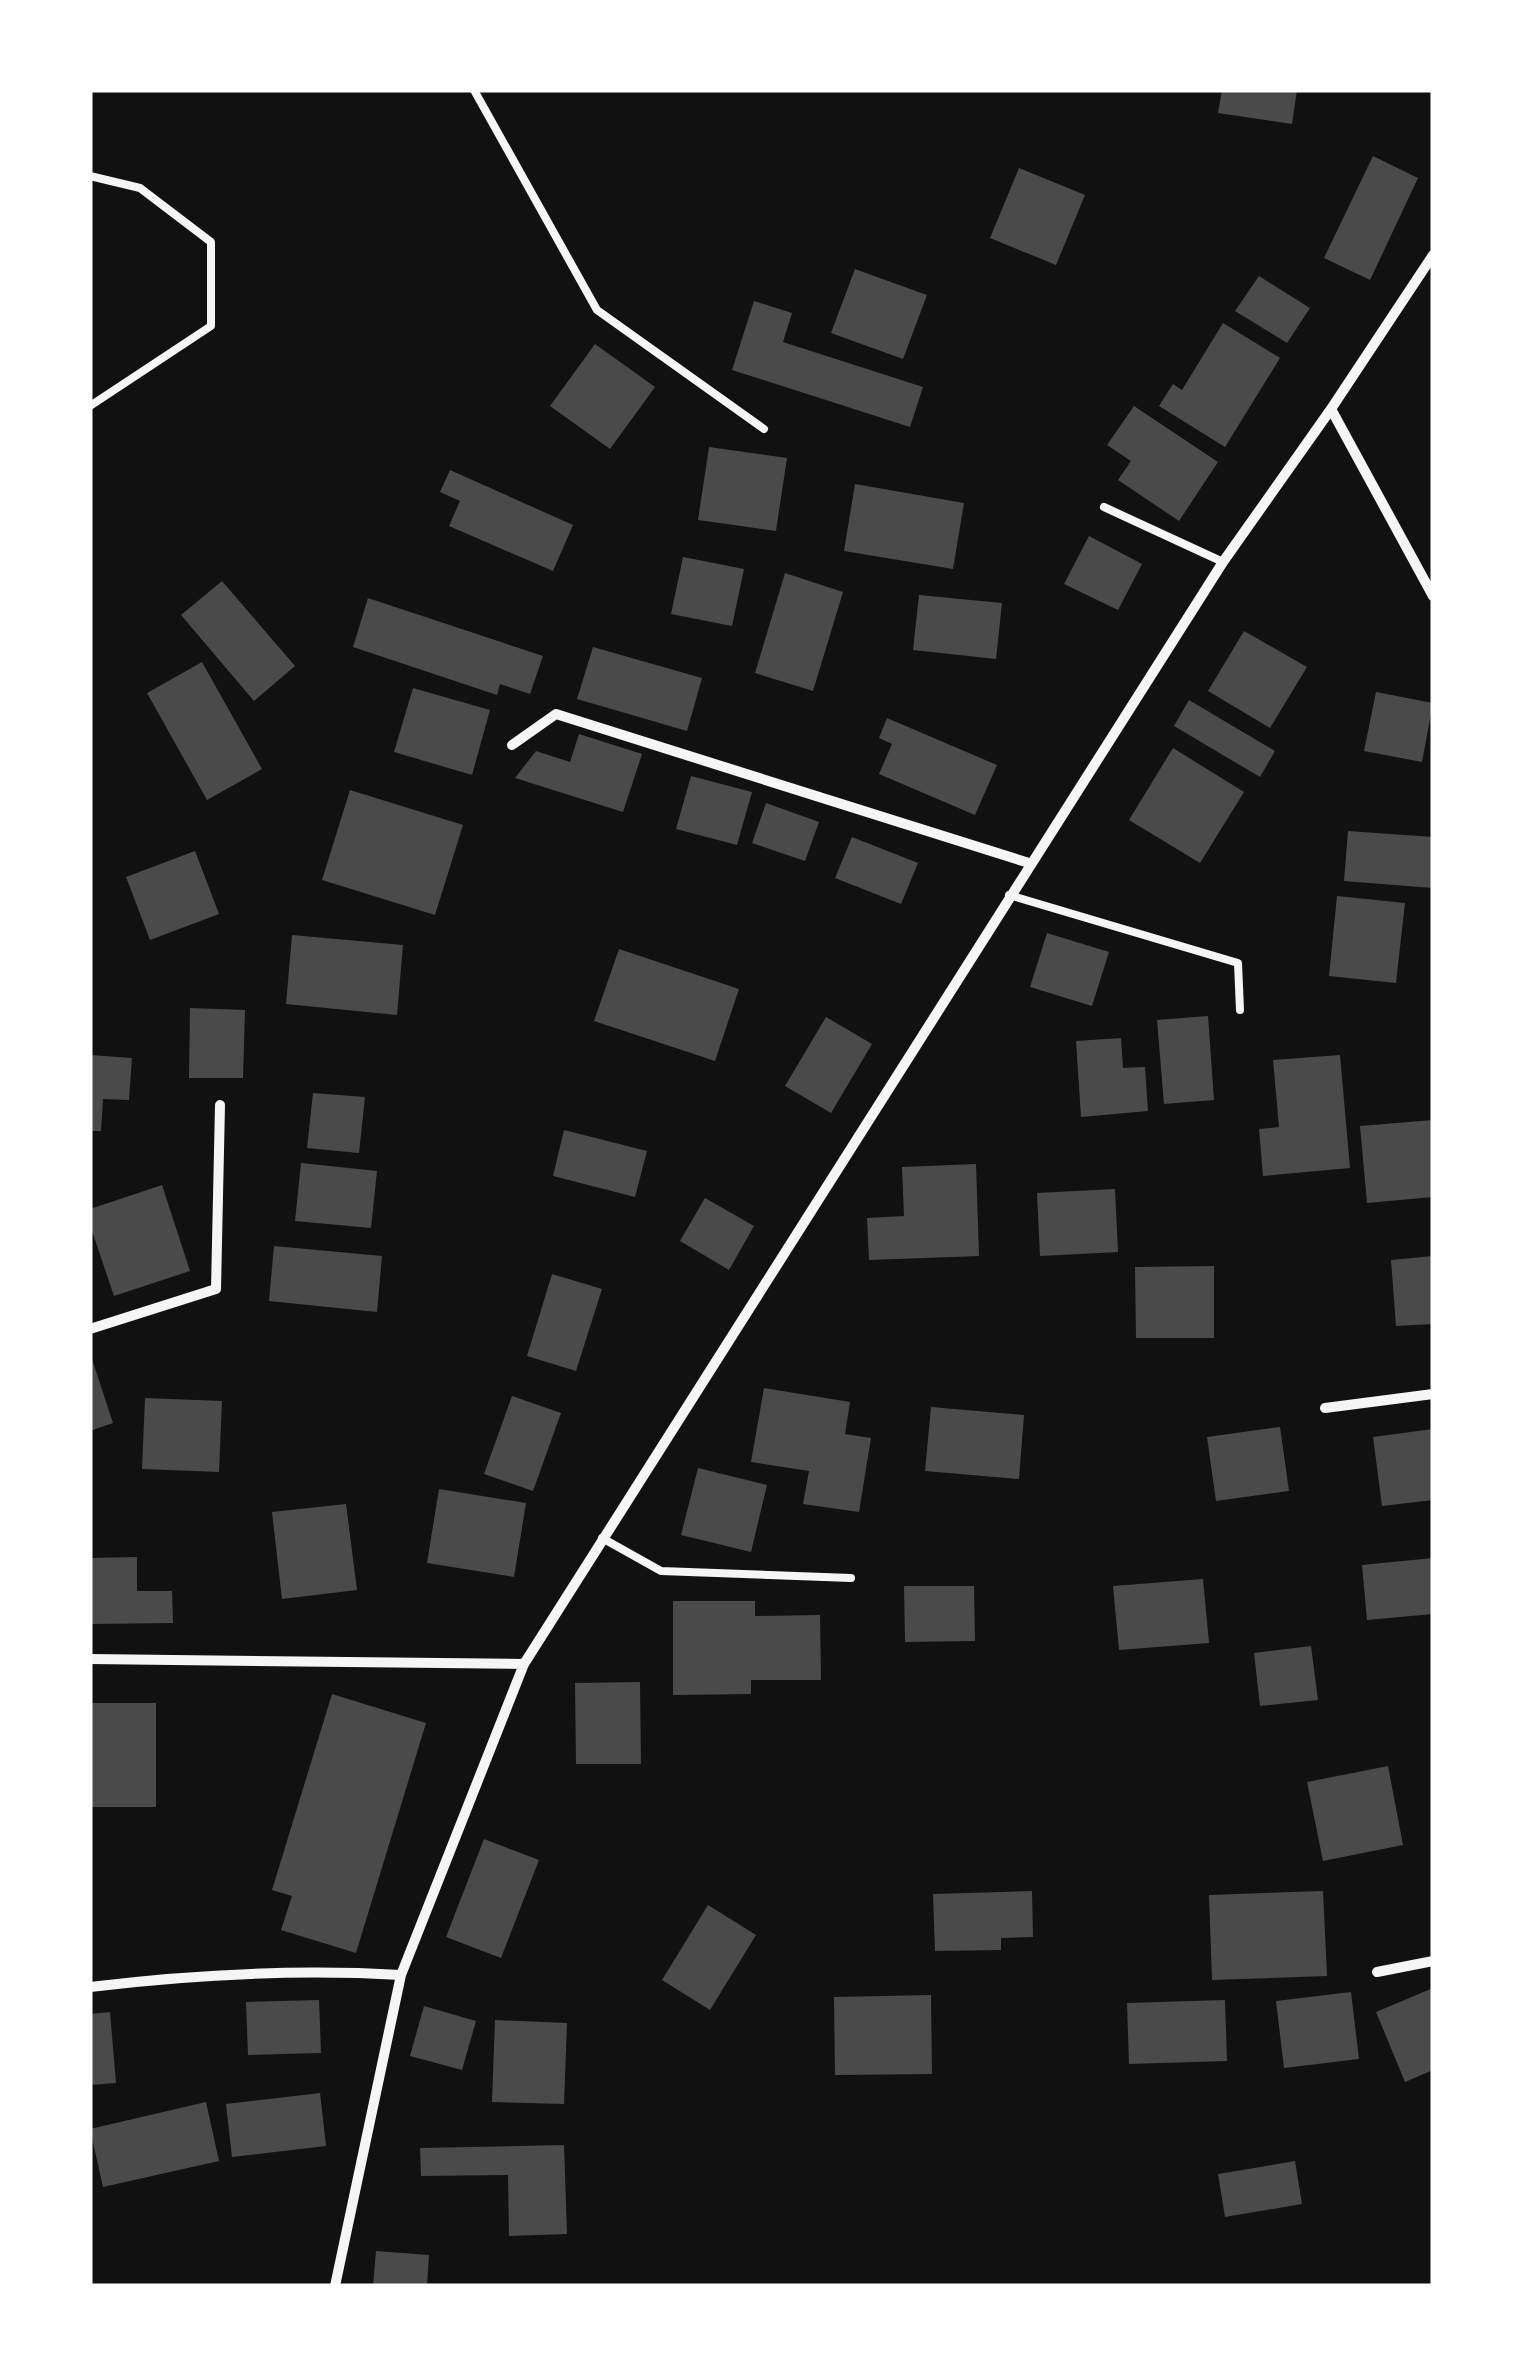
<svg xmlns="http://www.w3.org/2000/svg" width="1523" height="2376" font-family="Quicksand,sans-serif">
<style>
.building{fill:#4a4a4a}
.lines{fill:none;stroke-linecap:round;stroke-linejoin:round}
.service{stroke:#f5f5f5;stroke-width:8}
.minor{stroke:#f5f5f5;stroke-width:10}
</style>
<rect width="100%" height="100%" fill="#111"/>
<!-- building -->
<path class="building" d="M 1222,90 L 1297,90 L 1292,124 L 1218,113 Z
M 1373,156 L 1418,178 L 1370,280 L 1324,258 Z
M 1019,168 L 1085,195 L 1056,265 L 990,238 Z
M 855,269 L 927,295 L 903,359 L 831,333 Z
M 1259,276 L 1310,308 L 1287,343 L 1235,311 Z
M 754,301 L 792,313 L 783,342 L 923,387 L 910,427 L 732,370 Z
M 1223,323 L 1280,358 L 1225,447 L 1159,406 L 1173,384 L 1182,390 Z
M 595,344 L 655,387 L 610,449 L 550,406 Z
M 1134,406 L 1218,462 L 1179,521 L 1118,480 L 1131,461 L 1107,445 Z
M 709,447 L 787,458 L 776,531 L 698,520 Z
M 450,470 L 573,525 L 553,571 L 449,526 L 460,501 L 440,492 Z
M 855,484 L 964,503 L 953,569 L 844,551 Z
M 1089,536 L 1142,564 L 1118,610 L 1064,584 Z
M 683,557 L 744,569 L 732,626 L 671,614 Z
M 785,573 L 843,592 L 813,691 L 755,673 Z
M 222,581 L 295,666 L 254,701 L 181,615 Z
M 919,595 L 1002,603 L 996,659 L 913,650 Z
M 368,598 L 543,656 L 530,694 L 500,684 L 497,695 L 353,647 Z
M 1244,631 L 1307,667 L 1270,728 L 1208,691 Z
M 593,647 L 702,678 L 687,731 L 577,699 Z
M 202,662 L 262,769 L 207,800 L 147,693 Z
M 413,688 L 490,710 L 472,775 L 394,752 Z
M 1376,692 L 1433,703 L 1422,762 L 1364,751 Z
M 1189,700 L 1275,751 L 1260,777 L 1174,726 Z
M 887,718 L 997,765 L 975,815 L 879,774 L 892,744 L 879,738 Z
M 579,734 L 642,754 L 623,812 L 515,778 L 536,751 L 570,762 Z
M 1173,748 L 1244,792 L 1200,863 L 1129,820 Z
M 691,776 L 752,792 L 737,845 L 676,829 Z
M 350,790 L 463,825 L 435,915 L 322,880 Z
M 766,803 L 819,822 L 805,861 L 752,843 Z
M 1348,831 L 1433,837 L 1433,888 L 1344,881 Z
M 852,837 L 918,863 L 901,904 L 835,878 Z
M 195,851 L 219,914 L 150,940 L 126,877 Z
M 1337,896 L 1405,903 L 1396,983 L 1329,976 Z
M 1047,933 L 1109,952 L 1092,1006 L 1030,987 Z
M 292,935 L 403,945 L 397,1015 L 286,1004 Z
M 619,949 L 739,989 L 715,1061 L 594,1021 Z
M 190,1008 L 245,1010 L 243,1078 L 189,1078 Z
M 1208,1016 L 1214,1100 L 1164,1104 L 1157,1020 Z
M 826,1017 L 872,1044 L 831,1113 L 785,1086 Z
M 1121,1038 L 1123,1068 L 1145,1067 L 1148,1111 L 1081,1117 L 1076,1041 Z
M 90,1055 L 132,1058 L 129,1100 L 103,1099 L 101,1131 L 90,1131 Z
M 1340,1055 L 1350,1168 L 1263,1176 L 1259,1129 L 1279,1127 L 1273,1060 Z
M 313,1093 L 365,1097 L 359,1153 L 307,1148 Z
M 1433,1120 L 1433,1197 L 1367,1203 L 1360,1126 Z
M 564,1130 L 647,1151 L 635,1197 L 553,1176 Z
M 301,1163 L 377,1171 L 371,1228 L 295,1221 Z
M 976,1164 L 979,1256 L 869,1260 L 867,1218 L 904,1216 L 902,1167 Z
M 162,1185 L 190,1271 L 114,1296 L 90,1225 L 90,1209 Z
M 1115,1189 L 1118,1252 L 1040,1256 L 1037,1193 Z
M 705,1198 L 754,1226 L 729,1270 L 680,1241 Z
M 274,1246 L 382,1256 L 377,1312 L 269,1301 Z
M 1433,1256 L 1433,1324 L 1396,1326 L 1391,1260 Z
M 1214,1266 L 1214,1338 L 1136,1338 L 1135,1267 Z
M 552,1274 L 602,1289 L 576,1371 L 527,1356 Z
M 90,1353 L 113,1423 L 90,1431 Z
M 764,1388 L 850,1402 L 845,1434 L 871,1438 L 859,1512 L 803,1504 L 809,1471 L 751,1462 Z
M 512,1396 L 561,1413 L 533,1491 L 484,1474 Z
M 145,1398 L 222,1401 L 219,1472 L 142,1469 Z
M 931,1407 L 1024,1415 L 1019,1479 L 925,1471 Z
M 1280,1427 L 1289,1491 L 1216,1501 L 1207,1437 Z
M 1433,1429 L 1433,1500 L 1382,1506 L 1373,1437 Z
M 698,1468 L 767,1485 L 751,1552 L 681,1535 Z
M 439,1489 L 526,1503 L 514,1577 L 427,1563 Z
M 346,1504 L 357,1590 L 282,1599 L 272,1512 Z
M 137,1557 L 137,1591 L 172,1591 L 173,1623 L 90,1624 L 90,1558 Z
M 1433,1558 L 1433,1614 L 1367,1620 L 1362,1565 Z
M 1203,1579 L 1209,1643 L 1119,1650 L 1113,1586 Z
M 904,1586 L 974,1586 L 975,1641 L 905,1642 Z
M 673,1601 L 755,1601 L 755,1616 L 820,1615 L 821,1680 L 751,1680 L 751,1694 L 673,1695 Z
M 1311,1646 L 1318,1700 L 1260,1706 L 1254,1653 Z
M 640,1682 L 641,1764 L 576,1764 L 575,1683 Z
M 332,1694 L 426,1723 L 356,1953 L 281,1930 L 292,1896 L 272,1890 Z
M 90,1703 L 156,1703 L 156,1807 L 90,1807 Z
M 1388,1766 L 1403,1845 L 1323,1861 L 1307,1782 Z
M 484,1839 L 539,1860 L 501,1958 L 446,1937 Z
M 1032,1891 L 1033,1937 L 1001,1938 L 1001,1950 L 935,1951 L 933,1894 Z
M 1323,1891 L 1327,1976 L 1212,1980 L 1209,1895 Z
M 708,1905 L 756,1935 L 710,2010 L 662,1980 Z
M 1433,1988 L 1433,2070 L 1405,2082 L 1376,2012 Z
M 1351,1992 L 1359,2059 L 1284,2068 L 1276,2001 Z
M 931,1995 L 932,2074 L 835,2075 L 834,1997 Z
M 319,2000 L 321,2053 L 248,2055 L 246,2002 Z
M 1225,2000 L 1227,2061 L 1129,2064 L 1127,2003 Z
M 424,2006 L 476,2021 L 462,2070 L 410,2056 Z
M 110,2012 L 116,2083 L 90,2085 L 90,2014 Z
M 495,2020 L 567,2023 L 564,2104 L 492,2102 Z
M 320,2093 L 326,2146 L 232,2157 L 226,2104 Z
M 206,2102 L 219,2161 L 103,2187 L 90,2129 Z
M 564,2145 L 567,2234 L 509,2236 L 508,2175 L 421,2176 L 420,2148 Z
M 1295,2161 L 1302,2204 L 1225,2217 L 1218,2174 Z
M 376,2251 L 429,2255 L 427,2286 L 373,2286 Z"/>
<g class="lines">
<!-- service -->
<path class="service" d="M 474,90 L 597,310 L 764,429
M 90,176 L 140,188 L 211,242 L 211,326 L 90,406
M 1104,507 L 1223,562
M 1009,895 L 1238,963 L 1240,1010
M 602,1538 L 661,1571 L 851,1578"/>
<!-- minor -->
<path class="minor" d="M 1331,409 L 1433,596
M 512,745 L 556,714 L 1029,863
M 90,1329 L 216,1289 L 220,1105
M 1325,1408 L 1433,1394
M 90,1659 L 524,1664
M 1377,1972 L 1433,1961
M 90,1987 C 196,1974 295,1969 401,1975
M 335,2286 L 401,1975 L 524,1664 L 1223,562 L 1331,409 L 1433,255"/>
</g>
<!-- border -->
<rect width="1523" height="2376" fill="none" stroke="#ffffff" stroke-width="185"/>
</svg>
